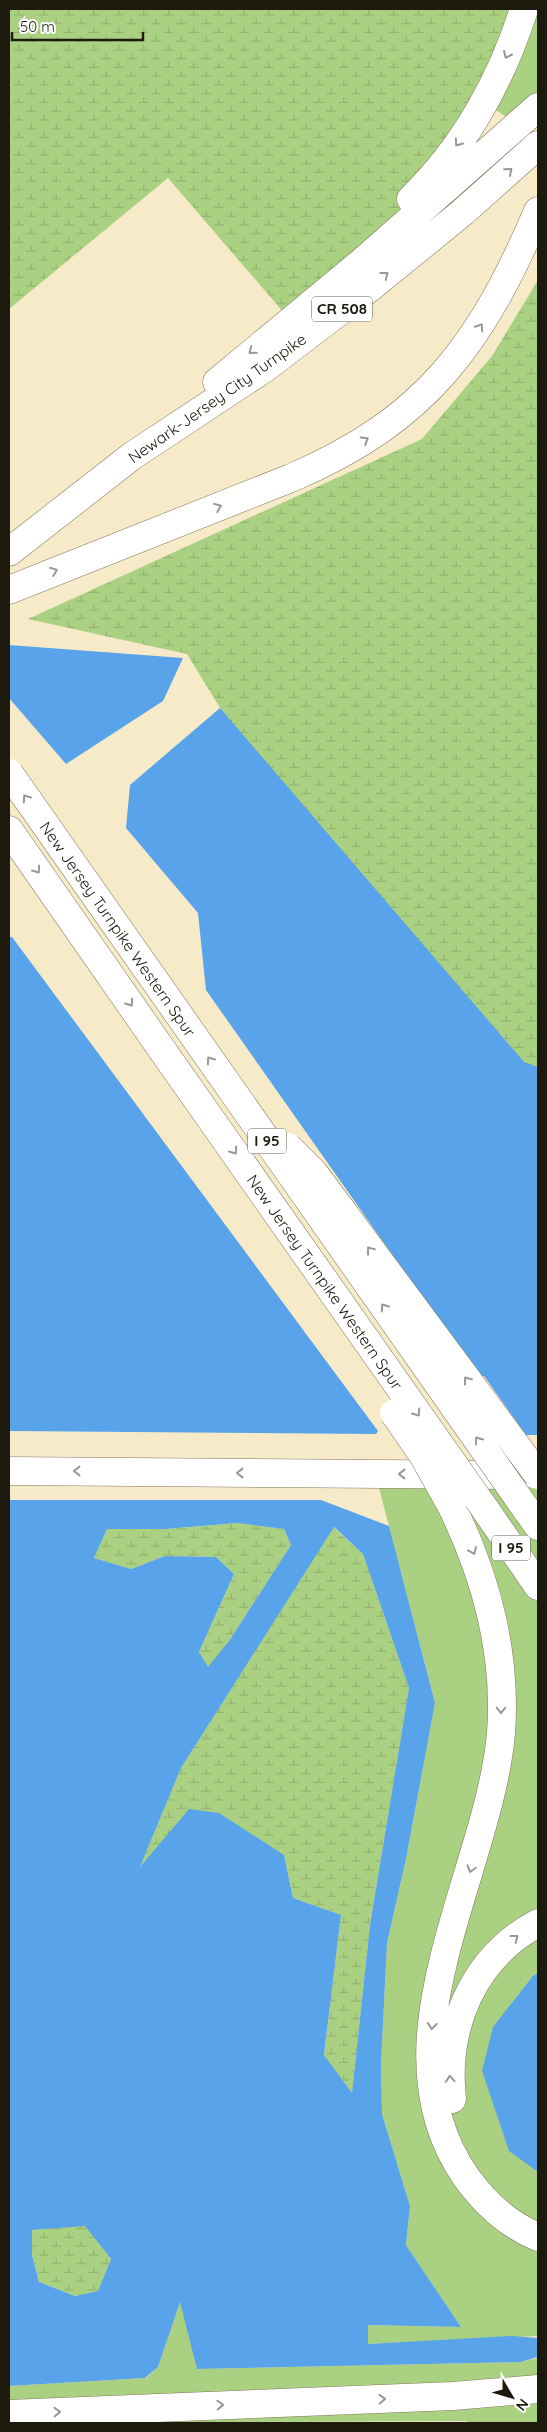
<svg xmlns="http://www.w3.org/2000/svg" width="547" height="2432" font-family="Quicksand,sans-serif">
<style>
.green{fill:#aad182}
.wetland{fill:url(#wetland-marsh)}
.water{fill:#58a3e9;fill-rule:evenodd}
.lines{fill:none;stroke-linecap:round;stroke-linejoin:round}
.highway-casing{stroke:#827759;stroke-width:29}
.highway{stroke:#fff;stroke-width:28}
.highway-bridge-casing{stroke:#827759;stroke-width:29;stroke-linecap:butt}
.highway-bridge{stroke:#fff;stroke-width:28}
.oneway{stroke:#999892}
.labels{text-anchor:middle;stroke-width:4;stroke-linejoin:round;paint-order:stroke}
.shield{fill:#fff;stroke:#615e56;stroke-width:1}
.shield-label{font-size:15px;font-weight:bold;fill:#1d190d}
.street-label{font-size:16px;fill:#1d190d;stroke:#fff}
</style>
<defs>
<pattern id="wetland-marsh" width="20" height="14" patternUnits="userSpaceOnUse" patternTransform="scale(1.25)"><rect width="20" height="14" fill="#aad182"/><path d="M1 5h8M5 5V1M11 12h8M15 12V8" fill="none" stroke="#92b36f"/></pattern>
</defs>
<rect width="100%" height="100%" fill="#f6eac9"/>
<!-- green -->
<path class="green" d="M 524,9 L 538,9 L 538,107 L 518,125 L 484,102 Z
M 378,1484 L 538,1488 L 538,2336 L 368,2344 L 368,2325 L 461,2327 L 406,2245 L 410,2206 L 382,2114 L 381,2064 L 387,1943 L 406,1859 L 435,1703 Z
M 180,2301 L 198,2369 L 521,2362 L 538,2358 L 538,2422 L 470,2423 L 466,2421 L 9,2423 L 9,2386 L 146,2378 L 158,2367 Z"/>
<!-- wetland -->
<path class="wetland" d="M 9,9 L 524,9 L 416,194 L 291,321 L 168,178 L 9,309 Z
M 538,280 L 538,1067 L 524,1063 L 222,711 L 187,654 L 28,619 L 422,439 L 492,356 Z
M 237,1523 L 284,1529 L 291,1545 L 229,1641 L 208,1668 L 199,1652 L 234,1574 L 216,1557 L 165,1556 L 131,1569 L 94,1558 L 107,1529 L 167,1529 Z
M 333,1527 L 363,1554 L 409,1688 L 370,1925 L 352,2094 L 324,2055 L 341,1915 L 293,1898 L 284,1855 L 139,1869 L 181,1768 Z
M 85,2225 L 111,2259 L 98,2291 L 75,2296 L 39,2282 L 32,2255 L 32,2230 Z"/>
<!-- water -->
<path class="water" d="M 9,645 L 183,658 L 163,701 L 66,764 L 9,698 Z
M 220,708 L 524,1062 L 538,1067 L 538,1435 L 526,1435 L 484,1376 L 479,1378 L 206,990 L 198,913 L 126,828 L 130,785 Z
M 9,937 L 12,937 L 378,1431 L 376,1434 L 9,1431 Z
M 9,1500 L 321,1500 L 389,1526 L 435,1703 L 406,1859 L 387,1943 L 381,2064 L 382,2114 L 410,2206 L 406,2245 L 461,2327 L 368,2325 L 368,2344 L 512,2336 L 538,2338 L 538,2357 L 521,2362 L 197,2369 L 180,2302 L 158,2367 L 145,2378 L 9,2386 ZM 237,1523 L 284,1529 L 291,1545 L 229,1641 L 208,1667 L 199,1652 L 234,1574 L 216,1557 L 165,1556 L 131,1569 L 94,1558 L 107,1529 L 166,1529 ZM 334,1527 L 363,1554 L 409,1688 L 370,1925 L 352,2093 L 324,2055 L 341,1915 L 293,1898 L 284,1855 L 219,1813 L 189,1809 L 140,1867 L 181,1768 ZM 85,2226 L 111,2259 L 98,2291 L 75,2296 L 39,2282 L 32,2255 L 32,2230 Z
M 538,1973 L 538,2172 L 509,2151 L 482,2071 L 493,2027 L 533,1976 Z"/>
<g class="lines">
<defs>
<path id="highway" d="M 411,199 C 464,148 502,79 524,9
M 217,382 L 362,262 L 538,107
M 9,552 L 132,456 L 265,368 L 361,295 L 463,212 L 538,145
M 9,590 L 291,478 C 427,420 481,344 538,211
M 9,830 L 165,1054
M 9,1471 L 522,1475
M 452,1507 C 486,1577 507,1653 501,1733 C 489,1873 373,2044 466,2177 C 484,2202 509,2225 538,2237
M 485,1509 L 538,1586
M 526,1509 L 538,1526
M 452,2099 C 444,2027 473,1958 538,1923
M 9,2414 L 453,2396 L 538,2389"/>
</defs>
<!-- highway casing -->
<use href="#highway" class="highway-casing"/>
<!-- highway -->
<use href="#highway" class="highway"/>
<defs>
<path id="highway-bridge" d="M 9,773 L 526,1509
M 165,1054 L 485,1509
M 288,1147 L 314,1173 L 538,1475
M 394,1413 L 423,1455 L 452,1507"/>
</defs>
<!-- highway-bridge casing -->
<use href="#highway-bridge" class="highway-bridge-casing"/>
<!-- highway-bridge -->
<use href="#highway-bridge" class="highway-bridge"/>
</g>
<!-- one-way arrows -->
<defs><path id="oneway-chevron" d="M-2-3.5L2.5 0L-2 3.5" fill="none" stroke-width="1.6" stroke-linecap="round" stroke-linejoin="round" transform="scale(1.25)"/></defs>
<g class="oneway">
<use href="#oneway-chevron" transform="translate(507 55) rotate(114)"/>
<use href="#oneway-chevron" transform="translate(458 143) rotate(125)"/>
<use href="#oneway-chevron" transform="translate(509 171) rotate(-41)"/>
<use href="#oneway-chevron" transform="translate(385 275) rotate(-38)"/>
<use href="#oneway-chevron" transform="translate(480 327) rotate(-57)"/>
<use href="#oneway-chevron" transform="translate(252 351) rotate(141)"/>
<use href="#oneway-chevron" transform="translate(365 440) rotate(-32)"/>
<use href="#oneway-chevron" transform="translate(218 507) rotate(-22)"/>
<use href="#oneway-chevron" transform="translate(54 571) rotate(-21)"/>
<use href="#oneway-chevron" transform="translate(26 798) rotate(-125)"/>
<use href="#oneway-chevron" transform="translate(37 870) rotate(55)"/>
<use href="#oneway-chevron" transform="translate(130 1003) rotate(55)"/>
<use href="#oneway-chevron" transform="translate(210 1060) rotate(-125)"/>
<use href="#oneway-chevron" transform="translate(234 1151) rotate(55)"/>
<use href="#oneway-chevron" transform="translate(370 1250) rotate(-127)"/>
<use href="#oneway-chevron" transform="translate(384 1307) rotate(-125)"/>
<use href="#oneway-chevron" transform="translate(467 1380) rotate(-127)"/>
<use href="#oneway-chevron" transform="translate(417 1413) rotate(55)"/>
<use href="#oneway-chevron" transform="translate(478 1440) rotate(-125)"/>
<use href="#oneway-chevron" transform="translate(77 1471) rotate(-180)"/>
<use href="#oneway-chevron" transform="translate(240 1473) rotate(-180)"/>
<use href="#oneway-chevron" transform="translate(402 1474) rotate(-180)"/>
<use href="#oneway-chevron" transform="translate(473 1551) rotate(67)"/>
<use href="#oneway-chevron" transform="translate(501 1710) rotate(90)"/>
<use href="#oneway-chevron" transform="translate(471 1869) rotate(106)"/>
<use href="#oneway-chevron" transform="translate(515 1938) rotate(-37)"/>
<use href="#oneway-chevron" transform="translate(432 2026) rotate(96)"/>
<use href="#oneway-chevron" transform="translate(450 2079) rotate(-94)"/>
<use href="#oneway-chevron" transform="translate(382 2399) rotate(-2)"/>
<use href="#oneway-chevron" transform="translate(220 2405) rotate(-2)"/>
<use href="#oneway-chevron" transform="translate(57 2412) rotate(-2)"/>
</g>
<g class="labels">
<!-- shield labels -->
<g class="shield">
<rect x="312" y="296.5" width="60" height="25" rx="4"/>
<rect x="248" y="1128.5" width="38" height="25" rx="4"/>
<rect x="492" y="1535.5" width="38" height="25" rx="4"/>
</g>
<g class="shield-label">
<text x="342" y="314">CR 508</text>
<text x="267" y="1146">I 95</text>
<text x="511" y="1553">I 95</text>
</g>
<!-- street labels -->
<g class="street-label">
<text transform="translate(217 398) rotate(-35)" y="6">Newark-Jersey City Turnpike</text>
<text transform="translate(118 929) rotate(55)" y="6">New Jersey Turnpike Western Spur</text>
<text transform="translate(325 1282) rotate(55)" y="6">New Jersey Turnpike Western Spur</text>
</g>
</g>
<!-- border -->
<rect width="547" height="2432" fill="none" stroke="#1d190d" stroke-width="20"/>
<!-- north arrow -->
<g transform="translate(512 2397) rotate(128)" stroke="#ffffff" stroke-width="4" paint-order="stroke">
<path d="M0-4L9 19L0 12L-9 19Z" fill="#1d190d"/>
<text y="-8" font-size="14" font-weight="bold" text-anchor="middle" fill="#1d190d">N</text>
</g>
<!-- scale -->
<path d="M12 32v8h131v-8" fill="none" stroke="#1d190d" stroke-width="2.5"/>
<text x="20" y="32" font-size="15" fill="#1d190d" stroke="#ffffff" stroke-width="4" paint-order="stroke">50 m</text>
</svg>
